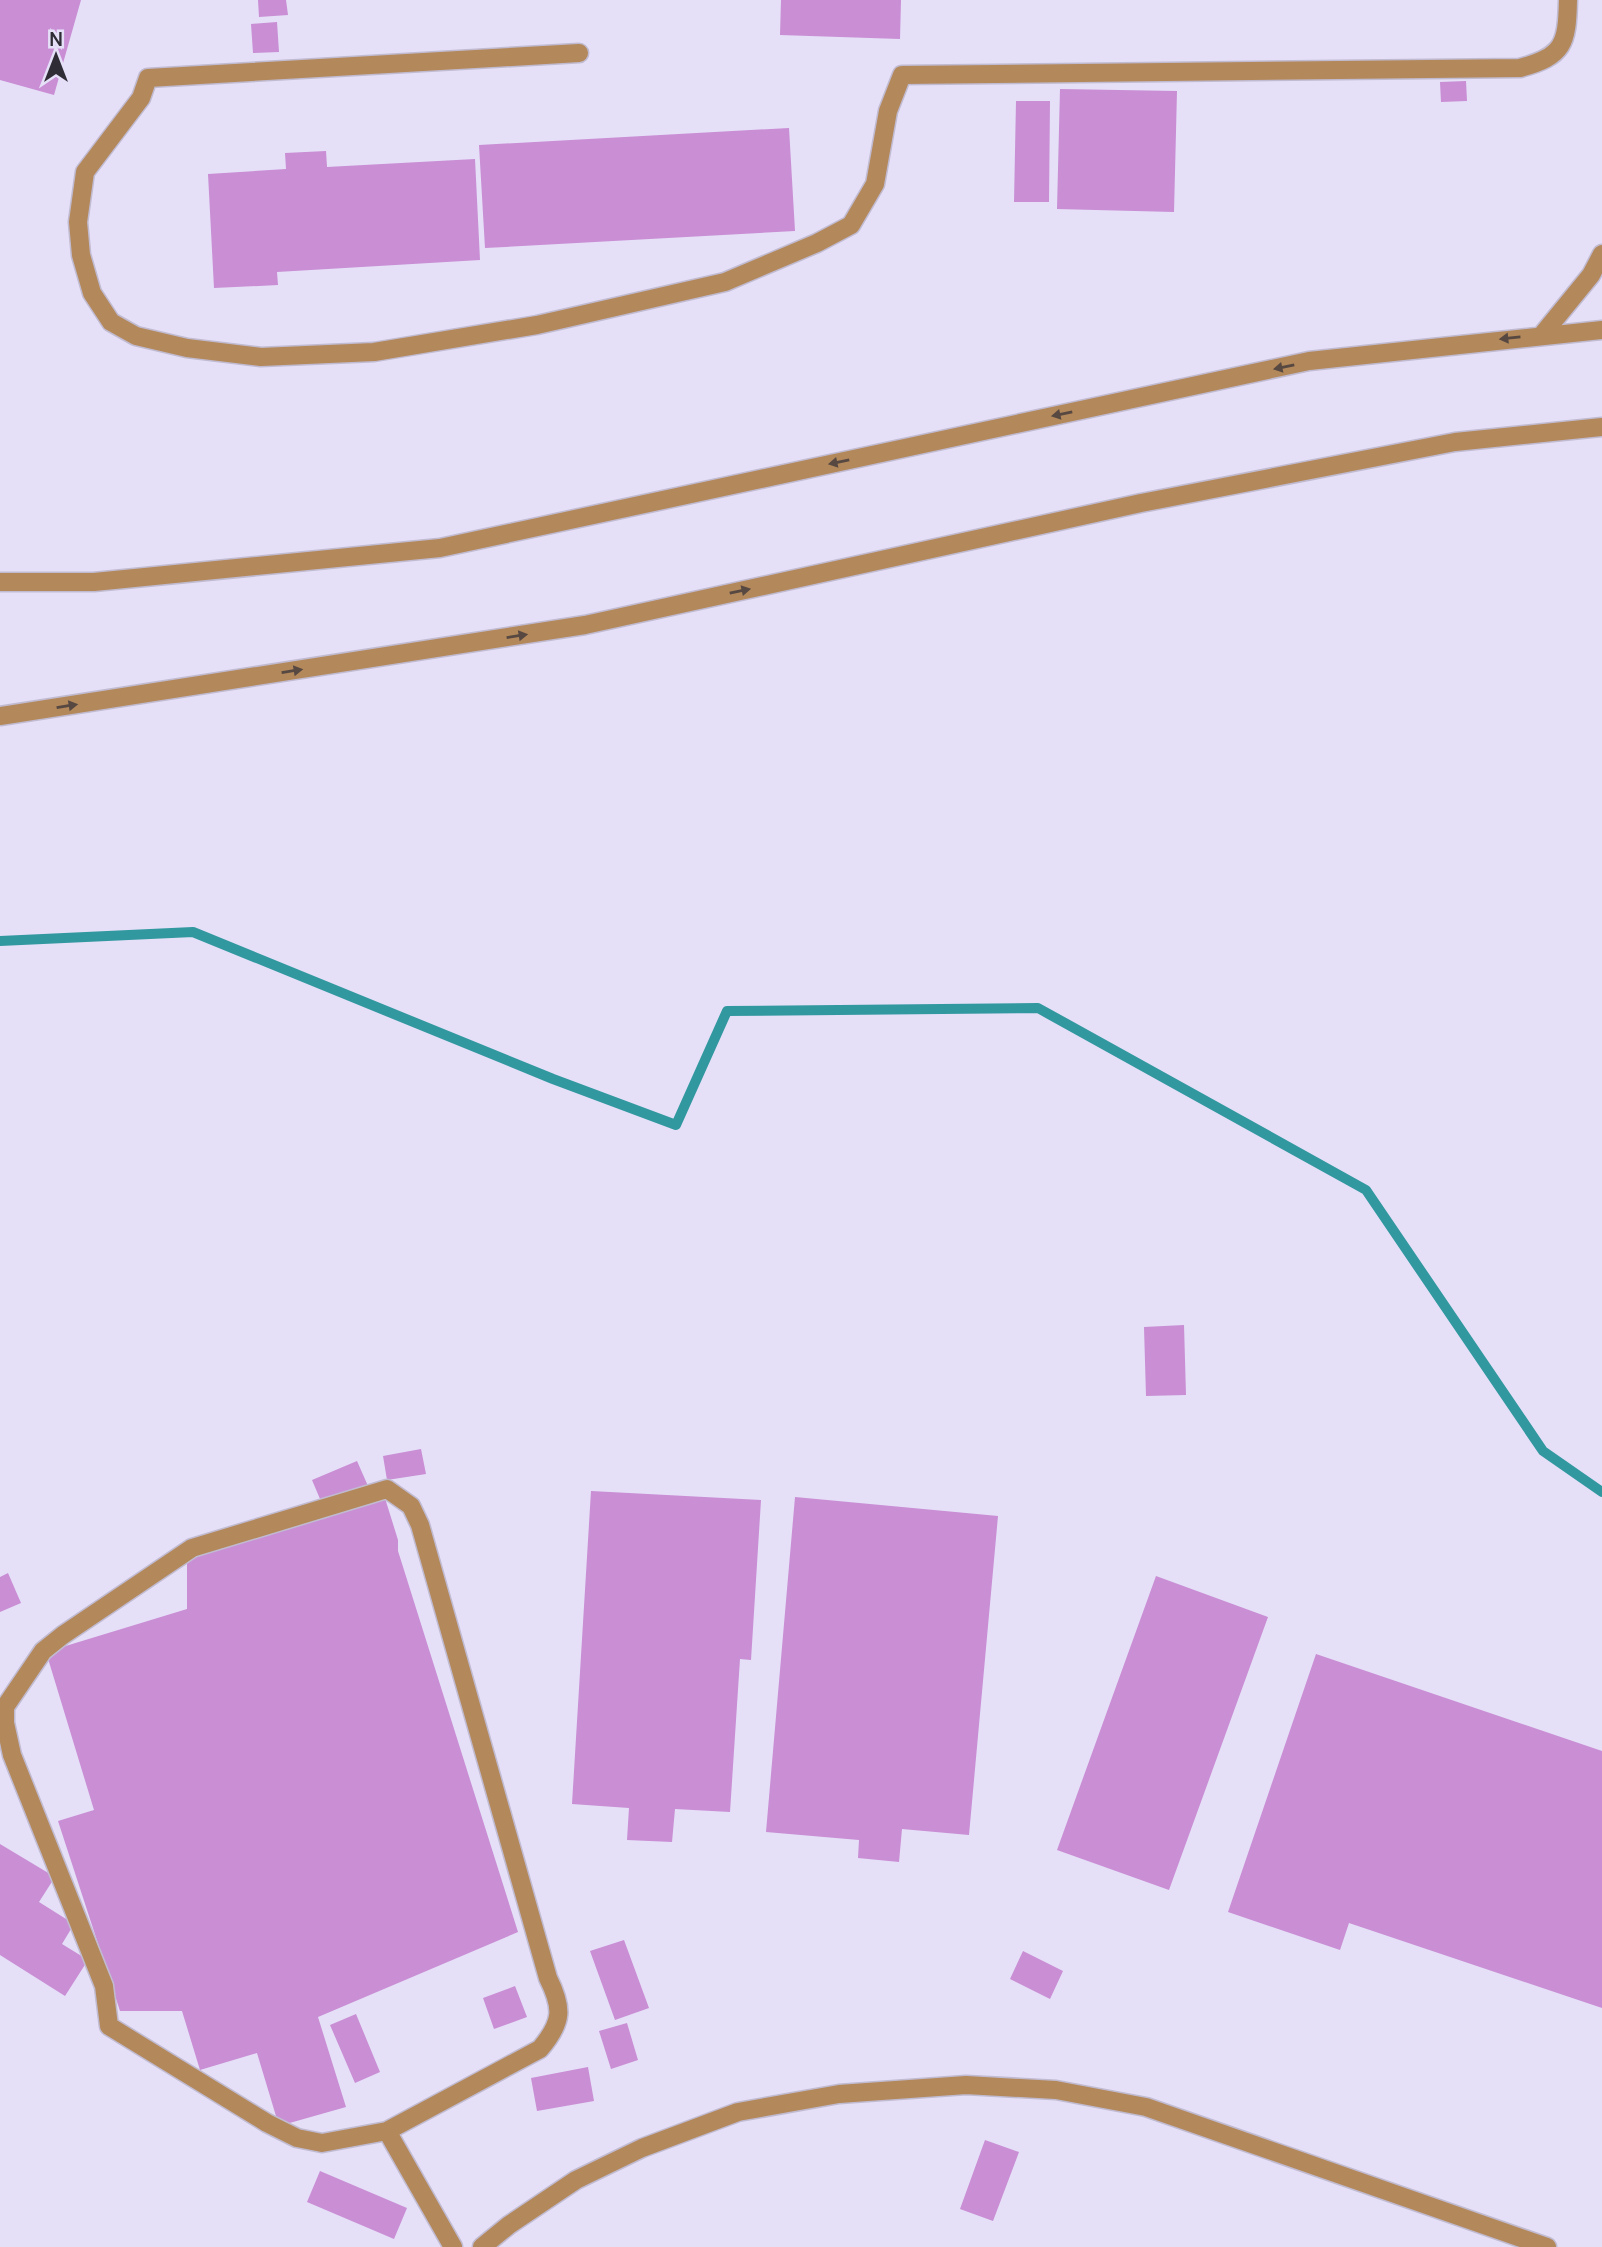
<svg xmlns="http://www.w3.org/2000/svg" width="1602" height="2247" font-family="Manrope,sans-serif">
<style>
.lines{fill:none;stroke-linecap:round;stroke-linejoin:round}
.stream{stroke:#32989f;stroke-width:10}
.building{fill:#c98ed4}
.minor-casing{stroke:#c1bbd1;stroke-width:21}
.minor{stroke:#b3885b;stroke-width:18}
.oneway{fill:#574841}
</style>
<rect width="100%" height="100%" fill="#e5dff8"/>
<g class="lines">
<!-- stream -->
<path class="stream" d="M 0,941 L 193,932 L 553,1079 L 676,1125 L 727,1011 L 1038,1008 L 1366,1190 L 1543,1451 L 1602,1492"/>
</g>
<!-- building -->
<path class="building" d="M 0,0 L 81,0 L 54,95 L 0,80 Z
M 258,0 L 286,0 L 288,15 L 259,17 Z
M 781,0 L 901,0 L 900,39 L 780,35 Z
M 277,22 L 279,52 L 253,53 L 251,24 Z
M 1466,81 L 1467,101 L 1441,102 L 1440,82 Z
M 1060,89 L 1177,91 L 1174,212 L 1057,209 Z
M 1016,101 L 1050,101 L 1049,202 L 1014,202 Z
M 789,128 L 795,231 L 485,248 L 479,145 Z
M 326,151 L 327,167 L 475,159 L 480,260 L 277,272 L 278,285 L 214,288 L 208,174 L 286,169 L 285,153 Z
M 1184,1325 L 1186,1395 L 1146,1396 L 1144,1327 Z
M 421,1449 L 426,1474 L 387,1480 L 383,1456 Z
M 357,1461 L 368,1486 L 323,1506 L 312,1480 Z
M 591,1491 L 761,1500 L 751,1660 L 740,1659 L 730,1812 L 675,1809 L 672,1842 L 627,1840 L 629,1808 L 572,1804 Z
M 384,1495 L 398,1540 L 398,1551 L 518,1932 L 318,2017 L 346,2107 L 279,2126 L 257,2053 L 200,2070 L 182,2011 L 120,2011 L 58,1821 L 94,1810 L 46,1652 L 187,1609 L 187,1555 Z
M 795,1497 L 998,1516 L 969,1835 L 902,1829 L 899,1862 L 858,1858 L 859,1840 L 766,1832 Z
M 8,1573 L 21,1603 L 0,1612 L 0,1577 Z
M 1156,1576 L 1268,1617 L 1169,1890 L 1057,1850 Z
M 1316,1654 L 1602,1751 L 1602,2008 L 1349,1923 L 1340,1950 L 1228,1912 Z
M 0,1844 L 55,1877 L 39,1902 L 74,1924 L 62,1944 L 88,1960 L 65,1996 L 0,1955 Z
M 624,1940 L 649,2008 L 615,2020 L 590,1951 Z
M 1023,1951 L 1063,1971 L 1050,1999 L 1010,1979 Z
M 515,1986 L 527,2017 L 494,2029 L 483,1998 Z
M 356,2014 L 380,2072 L 355,2083 L 330,2025 Z
M 627,2023 L 638,2060 L 611,2069 L 599,2031 Z
M 588,2067 L 594,2101 L 537,2111 L 531,2078 Z
M 985,2140 L 1019,2152 L 993,2221 L 960,2209 Z
M 320,2171 L 407,2208 L 394,2239 L 307,2202 Z"/>
<g class="lines">
<defs>
<path id="minor" d="M 579,53 L 148,78 L 141,98 L 85,172 L 78,222 L 81,255 L 92,293 L 111,322 L 136,336 L 187,348 L 261,357 L 374,352 L 537,325 L 725,282 L 817,243 L 851,225 L 875,184 L 888,111 L 902,75 L 1520,68 C 1564,56 1567,44 1568,0
M 1542,335 L 1591,275 L 1602,254
M 0,582 L 94,582 L 440,548 L 1309,361 L 1602,330
M 0,716 L 585,625 L 1141,503 L 1455,442 L 1602,427
M 387,2131 L 322,2143 L 297,2138 L 267,2123 L 109,2026 L 104,1986 L 12,1755 L 5,1723 L 5,1707 L 43,1651 L 63,1635 L 192,1548 L 387,1489 L 411,1506 L 420,1525 L 548,1978 C 563,2008 563,2022 540,2049 L 387,2131 L 453,2247
M 482,2247 L 509,2225 L 576,2180 L 642,2148 L 738,2112 L 839,2094 L 966,2085 L 1056,2090 L 1146,2107 L 1547,2247"/>
</defs>
<!-- minor casing -->
<use href="#minor" class="minor-casing"/>
<!-- minor -->
<use href="#minor" class="minor"/>
</g>
<!-- one-way arrows -->
<defs><path id="oneway-solid" d="M-6-.8H1V-3.2L6.5 0L1 3.2V.8H-6Z" transform="scale(1.75)"/></defs>
<g class="oneway">
<use href="#oneway-solid" transform="translate(1510 338) rotate(174)"/>
<use href="#oneway-solid" transform="translate(1284 367) rotate(168)"/>
<use href="#oneway-solid" transform="translate(1062 414) rotate(168)"/>
<use href="#oneway-solid" transform="translate(839 462) rotate(168)"/>
<use href="#oneway-solid" transform="translate(740 591) rotate(-12)"/>
<use href="#oneway-solid" transform="translate(517 636) rotate(-9)"/>
<use href="#oneway-solid" transform="translate(292 671) rotate(-9)"/>
<use href="#oneway-solid" transform="translate(67 706) rotate(-9)"/>
</g>
<!-- north arrow -->
<g transform="translate(56 56)" stroke="#e5dff8" stroke-width="5" paint-order="stroke">
<path d="M0-5L12 26L0 18L-12 26Z" fill="#2f2c36"/>
<text y="-10" font-size="19" font-weight="bold" text-anchor="middle" fill="#2f2c36">N</text>
</g>
</svg>
